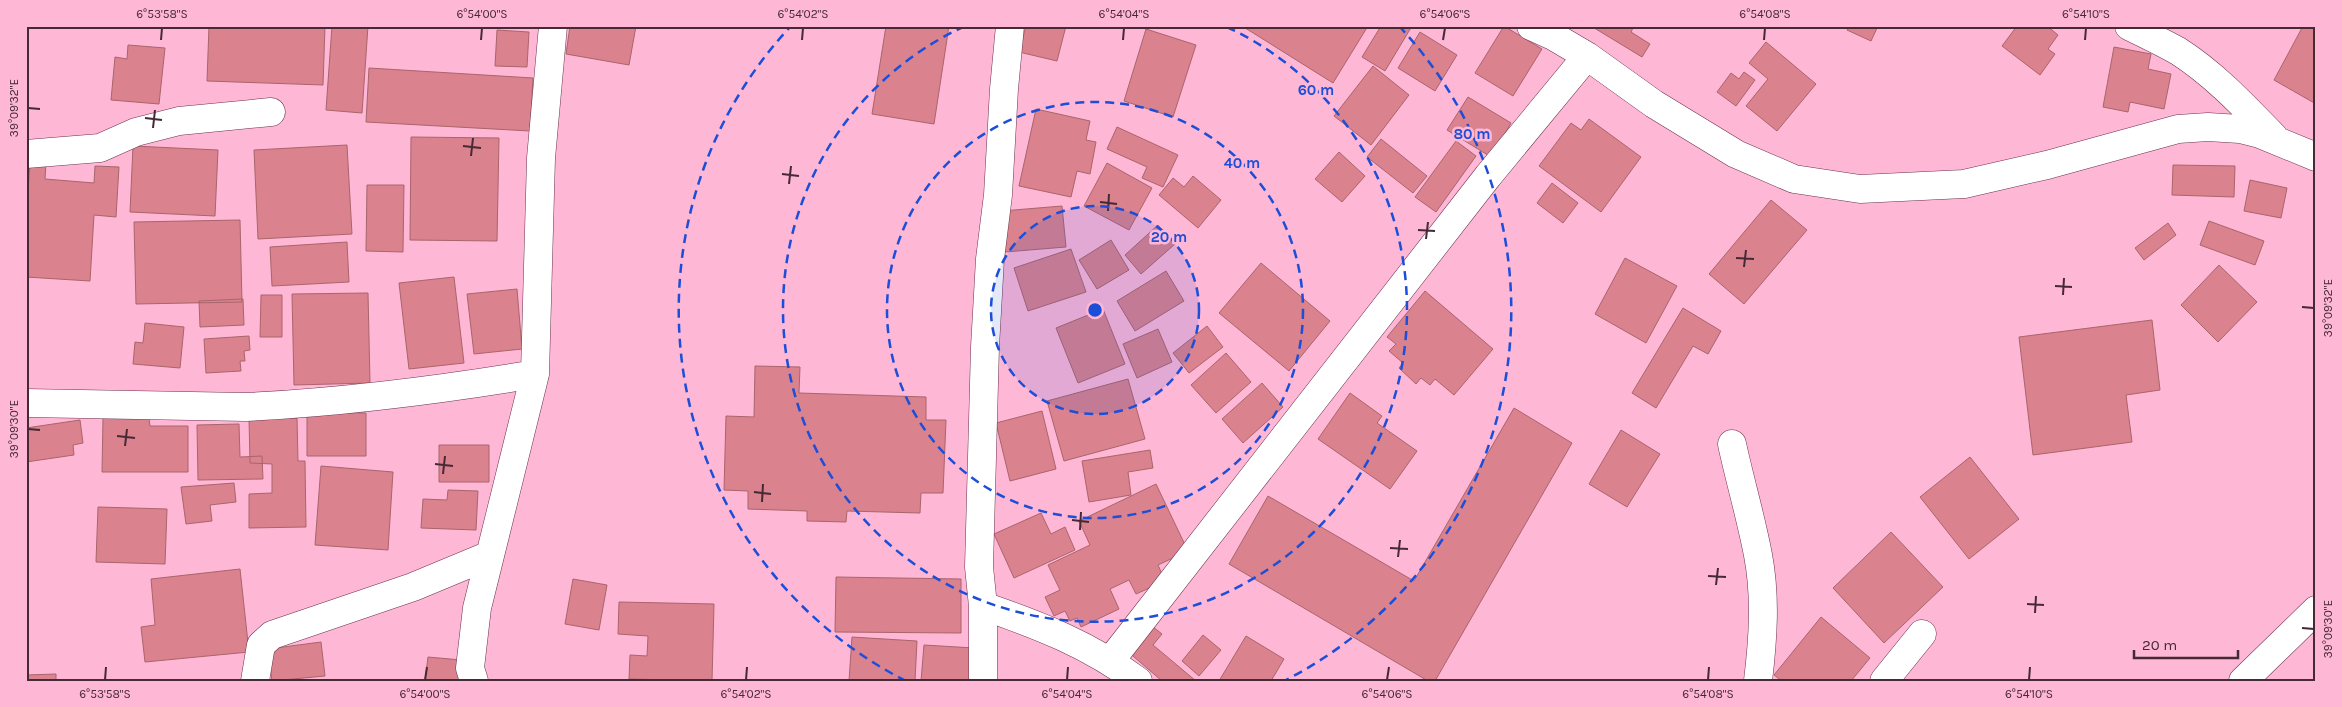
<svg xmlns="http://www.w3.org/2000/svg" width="2342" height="707" font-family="Karla,sans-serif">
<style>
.building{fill:#da828d;stroke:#aa646d}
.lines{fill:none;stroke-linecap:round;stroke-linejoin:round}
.minor-casing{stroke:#6d324e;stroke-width:29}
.minor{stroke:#fff;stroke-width:28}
.ticks{fill:none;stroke:#452935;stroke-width:2}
.ring{fill:none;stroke:#1d4ed8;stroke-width:2.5;stroke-dasharray:9 6}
.centre{fill:#1d4ed8;stroke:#feb7d5;stroke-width:2.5}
.ring-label{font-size:15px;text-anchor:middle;font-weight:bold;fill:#1d4ed8;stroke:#feb7d5;stroke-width:5;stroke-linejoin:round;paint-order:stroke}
.neatline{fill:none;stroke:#452935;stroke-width:2}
.ticks-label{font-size:12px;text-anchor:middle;fill:#452935}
</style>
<rect width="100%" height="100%" fill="#feb7d5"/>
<!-- building -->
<path class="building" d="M 209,26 L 325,26 L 323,85 L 207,81 Z
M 332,26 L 368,26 L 362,113 L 326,110 Z
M 570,26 L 636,26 L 629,65 L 566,54 Z
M 886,26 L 949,26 L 934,124 L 872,114 Z
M 1026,26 L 1066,26 L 1057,61 L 1019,52 Z
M 1242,26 L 1368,26 L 1333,83 Z
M 1381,26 L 1412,26 L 1385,71 L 1362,57 Z
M 1504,26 L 1542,49 L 1513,96 L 1475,73 Z
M 1591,26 L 1634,26 L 1631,32 L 1650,44 L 1642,57 Z
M 1849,26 L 1878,26 L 1871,41 L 1847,30 Z
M 2017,26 L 2047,26 L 2058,35 L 2048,49 L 2055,54 L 2040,75 L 2002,46 Z
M 2303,26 L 2316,26 L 2316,104 L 2274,80 Z
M 1146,29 L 1196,45 L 1173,117 L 1124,101 Z
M 497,30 L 529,32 L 527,67 L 495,66 Z
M 1420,32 L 1457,55 L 1435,91 L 1398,68 Z
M 1766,42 L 1816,84 L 1777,131 L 1746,106 L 1768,79 L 1749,63 Z
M 128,45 L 165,48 L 159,104 L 111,100 L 115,57 L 127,59 Z
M 2114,47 L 2151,54 L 2148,69 L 2171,74 L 2164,109 L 2130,102 L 2128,112 L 2103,107 Z
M 1373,66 L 1409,95 L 1371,145 L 1334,116 Z
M 369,68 L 533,78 L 530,131 L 366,122 Z
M 1744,72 L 1755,80 L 1736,106 L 1717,92 L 1731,73 L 1739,79 Z
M 1468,97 L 1511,123 L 1491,157 L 1447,130 Z
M 1036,109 L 1090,121 L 1086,140 L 1096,142 L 1090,174 L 1077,171 L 1071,197 L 1019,186 Z
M 1589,119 L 1641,157 L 1601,212 L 1539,166 L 1571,123 L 1581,130 Z
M 1117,127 L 1178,155 L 1163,187 L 1142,178 L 1147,167 L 1107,149 Z
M 411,137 L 499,138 L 497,241 L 410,240 Z
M 1381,139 L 1427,176 L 1413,193 L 1367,157 Z
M 1456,141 L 1476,156 L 1436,212 L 1415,197 Z
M 347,145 L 352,234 L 258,239 L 254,150 Z
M 133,146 L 218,150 L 215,216 L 130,212 Z
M 1339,152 L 1365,176 L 1342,202 L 1315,179 Z
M 30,162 L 46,163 L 45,179 L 94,183 L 95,166 L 119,167 L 116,217 L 94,215 L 90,281 L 26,277 L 26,222 Z
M 1107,163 L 1152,188 L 1129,230 L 1084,206 Z
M 2173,165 L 2235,166 L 2234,197 L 2172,195 Z
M 1193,176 L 1221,200 L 1198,228 L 1159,195 L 1173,178 L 1184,187 Z
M 2250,180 L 2287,188 L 2281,218 L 2244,211 Z
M 1552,183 L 1578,203 L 1563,223 L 1537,203 Z
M 367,185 L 404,185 L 403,252 L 366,251 Z
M 1771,200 L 1807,230 L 1744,304 L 1709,274 Z
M 1062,206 L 1066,247 L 1005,252 L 1002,211 Z
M 240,220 L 242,302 L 136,304 L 134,222 Z
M 2209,221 L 2264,241 L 2255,265 L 2200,245 Z
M 2168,223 L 2176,235 L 2144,260 L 2135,248 Z
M 1158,225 L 1175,244 L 1141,274 L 1125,255 Z
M 1111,240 L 1129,270 L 1097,289 L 1079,260 Z
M 347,242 L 349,282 L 272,286 L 270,247 Z
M 1071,249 L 1086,292 L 1028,311 L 1014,268 Z
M 1625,258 L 1677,286 L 1646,343 L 1595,314 Z
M 1261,263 L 1330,321 L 1289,371 L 1219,313 Z
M 2219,265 L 2257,302 L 2218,342 L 2181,305 Z
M 1166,271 L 1184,301 L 1135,331 L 1117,301 Z
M 454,277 L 464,363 L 409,369 L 399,283 Z
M 517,289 L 522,349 L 474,354 L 467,294 Z
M 1425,291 L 1493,349 L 1454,395 L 1435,379 L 1430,385 L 1421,378 L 1416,384 L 1399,368 L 1403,363 L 1389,351 L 1396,344 L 1387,337 Z
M 368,293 L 370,383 L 294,385 L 292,294 Z
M 261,295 L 282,295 L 282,337 L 260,337 Z
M 243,299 L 244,325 L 200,327 L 199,301 Z
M 1683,308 L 1721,331 L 1708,354 L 1693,346 L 1656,408 L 1632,393 Z
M 1103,309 L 1125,364 L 1078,383 L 1056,328 Z
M 2152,320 L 2160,390 L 2126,395 L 2132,442 L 2033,455 L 2019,337 Z
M 145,323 L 184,327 L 180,368 L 133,364 L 135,342 L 143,343 Z
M 1207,326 L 1223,347 L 1189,373 L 1173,353 Z
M 1158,329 L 1172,362 L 1137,378 L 1123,344 Z
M 249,336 L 250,350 L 244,351 L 245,361 L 240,361 L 241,371 L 206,373 L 204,339 Z
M 1226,353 L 1251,382 L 1216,413 L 1191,385 Z
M 755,366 L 800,367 L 799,393 L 926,397 L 926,420 L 946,420 L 943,493 L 921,493 L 920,513 L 847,511 L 846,522 L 807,521 L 807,511 L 748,509 L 748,491 L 724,490 L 726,416 L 754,417 Z
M 1128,379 L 1145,439 L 1064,461 L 1047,401 Z
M 1262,383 L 1283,407 L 1243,443 L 1222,419 Z
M 1350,393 L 1382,416 L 1377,423 L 1417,451 L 1390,489 L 1318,439 Z
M 1514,408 L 1572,443 L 1435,681 L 1428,681 L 1229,564 L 1268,496 L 1414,581 Z
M 1042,411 L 1056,469 L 1010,481 L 996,423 Z
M 307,412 L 366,413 L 366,456 L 307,456 Z
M 103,418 L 149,418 L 150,426 L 188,426 L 188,472 L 102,472 Z
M 297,418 L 298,461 L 305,461 L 306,527 L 249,528 L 249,494 L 272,493 L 272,464 L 250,463 L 249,419 Z
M 80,420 L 83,443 L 73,445 L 74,455 L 26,462 L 26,428 Z
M 239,424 L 240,457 L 262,456 L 263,479 L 198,480 L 197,425 Z
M 1621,430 L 1660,454 L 1627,507 L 1589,484 Z
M 439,445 L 489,445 L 489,482 L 439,482 Z
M 1150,450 L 1153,468 L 1128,472 L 1131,495 L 1089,502 L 1082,461 Z
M 1970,457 L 2019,519 L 1969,559 L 1920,497 Z
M 321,466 L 393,472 L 388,550 L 315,545 Z
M 234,483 L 236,502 L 210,505 L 212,521 L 186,524 L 181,487 Z
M 1156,484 L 1188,551 L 1158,565 L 1165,581 L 1136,594 L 1129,580 L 1110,589 L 1119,609 L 1081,627 L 1077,618 L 1070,621 L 1065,611 L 1054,616 L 1045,597 L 1060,590 L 1048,565 L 1090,545 L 1079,521 Z
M 448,490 L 478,491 L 476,530 L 421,528 L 423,499 L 447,500 Z
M 98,507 L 167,509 L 165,564 L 96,562 Z
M 1041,513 L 1051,534 L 1065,527 L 1075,550 L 1014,578 L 994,534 Z
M 1891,532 L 1943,587 L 1884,643 L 1833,588 Z
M 240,569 L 249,652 L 145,662 L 141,627 L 155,625 L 151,579 Z
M 836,577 L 961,579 L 961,633 L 835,632 Z
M 573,579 L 607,585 L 599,630 L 565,624 Z
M 619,602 L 714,604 L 712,681 L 629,679 L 630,655 L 647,656 L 648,636 L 618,634 Z
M 1821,617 L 1870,658 L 1851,681 L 1782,681 L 1774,675 Z
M 1148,623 L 1162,634 L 1153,645 L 1196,681 L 1162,681 L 1126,650 Z
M 1203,635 L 1221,650 L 1199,676 L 1182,661 Z
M 1246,636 L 1284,659 L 1271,681 L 1219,681 Z
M 852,637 L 917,641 L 915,681 L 849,681 Z
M 321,642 L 325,676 L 272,681 L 268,649 Z
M 924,645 L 974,648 L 973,681 L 921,681 Z
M 428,657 L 461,660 L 459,681 L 425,681 Z
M 56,674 L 56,681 L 26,681 L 26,675 Z"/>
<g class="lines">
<defs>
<path id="minor" d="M 1531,26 L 1553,36 L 1587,56 L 1654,104 L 1736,154 L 1794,179 L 1860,189 L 1964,184 L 2047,165 L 2178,129 L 2208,127 L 2240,129 L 2260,134 L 2316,157
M 2129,26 C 2145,34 2162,42 2178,51 C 2214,74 2244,106 2274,137
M 26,154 L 100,148 L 136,132 L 179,121 L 271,112
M 26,403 L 246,407 C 343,402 439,390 535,374
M 1732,444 C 1740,481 1751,518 1758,555 C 1766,597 1763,639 1758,681
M 983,606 C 1039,625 1090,645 1138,681
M 1111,660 L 1488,176 L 1587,56
M 255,681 L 261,645 L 272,635 L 413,587 L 490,555
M 474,681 L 470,668 L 477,608 L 535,374 L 541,158 L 553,26
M 983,681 L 983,606 L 979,567 L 985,347 L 990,259 L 998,195 L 1004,89 L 1010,26
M 1884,681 L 1922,634
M 2243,681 L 2316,610"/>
</defs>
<!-- minor casing -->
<use href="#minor" class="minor-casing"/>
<!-- minor -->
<use href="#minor" class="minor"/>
</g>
<!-- ticks -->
<path class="ticks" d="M 161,40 L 162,28M 481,40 L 482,28M 802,40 L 803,28M 1123,40 L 1124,28M 1443,40 L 1445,28M 1764,40 L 1765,28M 2085,40 L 2086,28M 28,108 L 40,109M 145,118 L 162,120M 153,128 L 155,110M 463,146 L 481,148M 471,156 L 473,138M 782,174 L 799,176M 789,184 L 791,166M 1100,202 L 1117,204M 1108,211 L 1109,194M 1418,230 L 1435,231M 1426,239 L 1428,222M 1736,258 L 1754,259M 1744,267 L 1746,250M 2055,286 L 2072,287M 2063,295 L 2064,278M 2302,307 L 2314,308M 28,429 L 40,430M 117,436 L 135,438M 125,446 L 127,429M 435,464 L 453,466M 443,474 L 445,456M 754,492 L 771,494M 762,502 L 763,484M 1072,520 L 1089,522M 1080,530 L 1081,512M 1390,548 L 1408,549M 1398,557 L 1400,540M 1708,576 L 1726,577M 1716,585 L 1718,568M 2027,604 L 2044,605M 2035,613 L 2036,596M 2302,628 L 2314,629M 105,680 L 106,667M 425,680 L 427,667M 746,680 L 747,667M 1067,680 L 1068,667M 1387,680 L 1389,667M 1708,680 L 1709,667M 2029,680 L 2030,667"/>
<!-- distance rings -->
<circle cx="1095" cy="310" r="104" fill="#1d4ed8" fill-opacity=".12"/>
<g class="ring">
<circle cx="1095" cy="310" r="104"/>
<circle cx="1095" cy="310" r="208"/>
<path d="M1227 27A312 312 0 1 1 963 27"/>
<path d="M906 681A416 416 0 0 1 791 26M1399 26A416 416 0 0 1 1284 681"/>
</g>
<circle cx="1095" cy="310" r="8" class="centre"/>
<g class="ring-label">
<text x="1316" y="95">60 m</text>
<text x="1472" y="139">80 m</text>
<text x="1242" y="168">40 m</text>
<text x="1169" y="242">20 m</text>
</g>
<!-- border -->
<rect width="2342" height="707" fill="none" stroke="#feb7d5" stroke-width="55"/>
<!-- scale -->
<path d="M2134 650v8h104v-8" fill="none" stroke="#452935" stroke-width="2.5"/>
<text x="2142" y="650" font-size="15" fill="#452935" stroke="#feb7d5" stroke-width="4" paint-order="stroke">20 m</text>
<rect x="28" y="28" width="2286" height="652" class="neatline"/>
<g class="ticks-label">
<text x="162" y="18">6°53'58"S</text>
<text x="482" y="18">6°54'00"S</text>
<text x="803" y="18">6°54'02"S</text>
<text x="1124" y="18">6°54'04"S</text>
<text x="1445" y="18">6°54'06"S</text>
<text x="1765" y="18">6°54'08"S</text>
<text x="2086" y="18">6°54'10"S</text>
<text transform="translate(14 108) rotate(-90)" y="4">39°09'32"E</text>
<text transform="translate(2328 308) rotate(-90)" y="4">39°09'32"E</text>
<text transform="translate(14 429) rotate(-90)" y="4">39°09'30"E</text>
<text transform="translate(2328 629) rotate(-90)" y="4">39°09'30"E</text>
<text x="105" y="698">6°53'58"S</text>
<text x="425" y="698">6°54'00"S</text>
<text x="746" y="698">6°54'02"S</text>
<text x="1067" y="698">6°54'04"S</text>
<text x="1387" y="698">6°54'06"S</text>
<text x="1708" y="698">6°54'08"S</text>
<text x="2029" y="698">6°54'10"S</text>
</g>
</svg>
